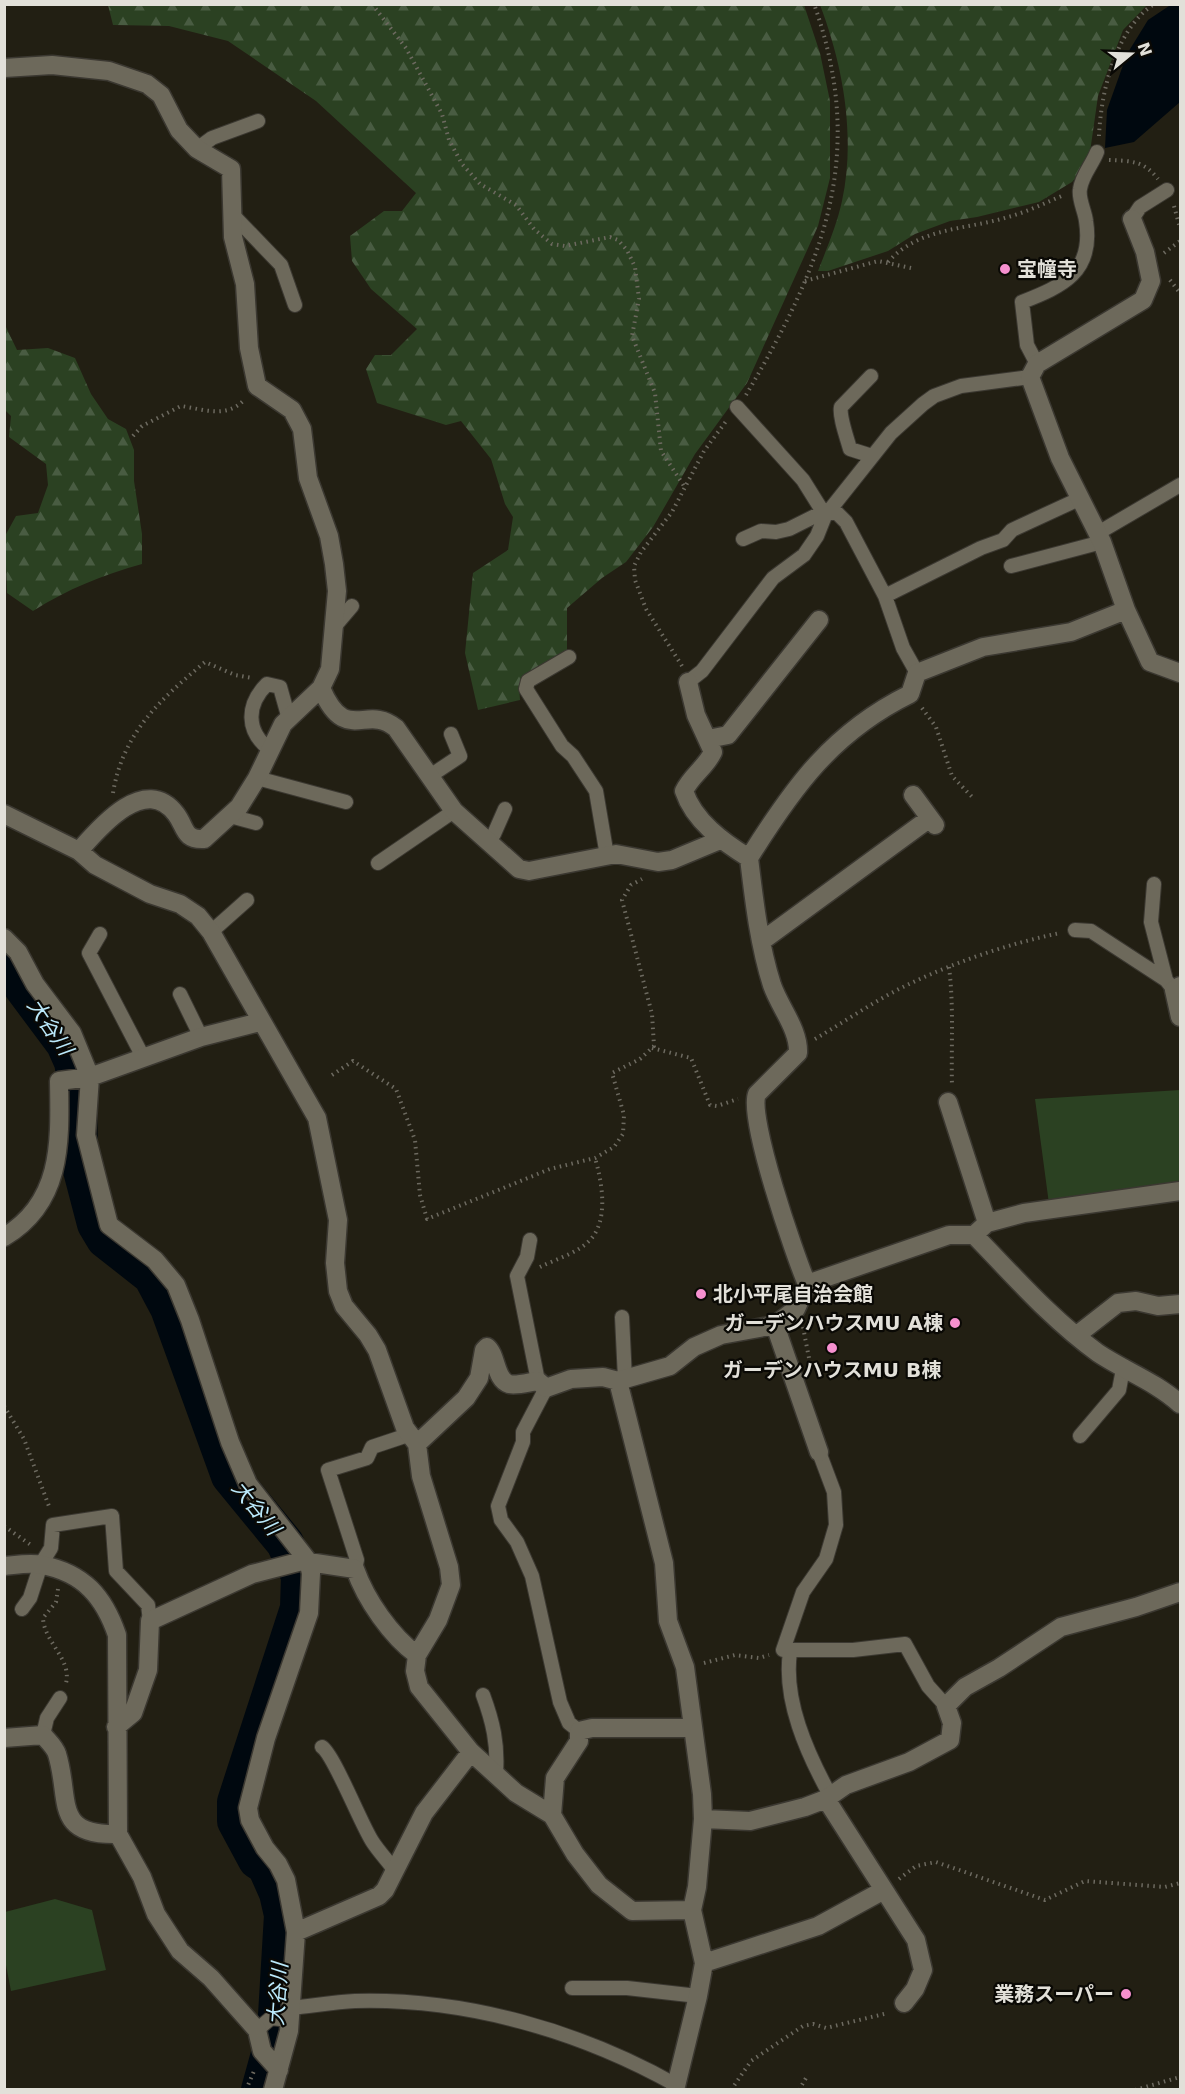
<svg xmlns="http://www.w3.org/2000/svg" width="1185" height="2094" font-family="'DejaVu Sans','Noto Sans JP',sans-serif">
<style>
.forest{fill:url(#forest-firs)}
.park{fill:#2b4122}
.water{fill:#00080f}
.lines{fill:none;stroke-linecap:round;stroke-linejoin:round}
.river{stroke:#00080f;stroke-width:38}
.lane-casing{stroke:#3b3831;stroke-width:16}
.street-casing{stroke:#3b3831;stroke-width:21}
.path{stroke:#6d6a60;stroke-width:4;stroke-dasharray:1.5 4.5;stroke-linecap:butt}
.lane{stroke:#6d695b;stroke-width:14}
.street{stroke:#6d695b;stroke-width:18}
.poi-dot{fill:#f690cf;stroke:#0a0905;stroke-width:2}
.labels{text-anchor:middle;stroke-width:4.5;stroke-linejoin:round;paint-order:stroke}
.poi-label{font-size:20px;font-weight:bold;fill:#e2e0d9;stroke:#0a0905;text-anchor:start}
.water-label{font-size:21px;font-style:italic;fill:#bbe9fb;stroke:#0a0905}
</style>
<defs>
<pattern id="forest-firs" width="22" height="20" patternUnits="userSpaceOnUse" patternTransform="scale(1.5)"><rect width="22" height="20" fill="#2b4122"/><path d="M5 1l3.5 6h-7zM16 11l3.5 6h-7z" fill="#495c42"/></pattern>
</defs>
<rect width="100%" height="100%" fill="#221f13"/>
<!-- forest -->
<path class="forest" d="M 108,5 L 804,5 L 820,53 L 830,101 L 830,178 L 818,226 L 747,383 L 695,454 L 653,527 L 626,562 L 602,578 L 567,608 L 567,651 L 531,671 L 519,685 L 520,700 L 478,710 L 465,653 L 473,573 L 508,550 L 513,517 L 505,504 L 491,459 L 461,421 L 446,425 L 377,403 L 366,369 L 375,355 L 391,355 L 417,329 L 371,289 L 352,261 L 350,236 L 384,211 L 402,211 L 416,193 L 316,101 L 228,41 L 169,26 L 113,25 Z
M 820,5 L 1147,5 L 1123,30 L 1098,96 L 1090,152 L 1082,171 L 1072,182 L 1039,202 L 977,217 L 950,221 L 915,234 L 888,251 L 828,271 L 818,271 C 827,248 837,224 842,201 C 856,136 843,65 820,5 Z
M 4,323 L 17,350 L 48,348 L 75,358 L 91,394 L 108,419 L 126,429 L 134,450 L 134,481 L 142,534 L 142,564 C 102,575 68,589 33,611 L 7,593 L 5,536 L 16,516 L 38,513 L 48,485 L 46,464 L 9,437 L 11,416 L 4,409 Z"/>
<!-- park -->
<path class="park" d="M 1180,1090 L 1180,1183 L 1049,1204 L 1035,1099 Z
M 55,1899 L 92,1910 L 106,1970 L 11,1991 L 5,1960 L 5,1912 Z"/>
<!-- water -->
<path class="water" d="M 1172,4 L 1180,5 L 1180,102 L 1134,142 L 1105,148 L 1107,110 L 1127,54 L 1148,20 Z"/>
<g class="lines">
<!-- river -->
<path class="river" d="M 4,962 L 65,1044 L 73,1062 L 78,1092 L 79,1159 L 96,1224 L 105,1239 L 152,1276 L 169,1308 L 230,1476 L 285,1543 L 300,1576 L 299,1608 L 236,1802 L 236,1821 L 257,1860 L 266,1866 L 278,1893 L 283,1915 L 276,2032 L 260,2090"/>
<defs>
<path id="lane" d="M 197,149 L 212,138 L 258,121
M 231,213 L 281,265 L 295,305
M 1132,219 L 1140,207 L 1167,190
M 1037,364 L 1027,345 L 1022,302 C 1063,286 1094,272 1086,221 C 1085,211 1078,199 1080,189 C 1082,175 1092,165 1097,152
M 871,376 L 841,407 C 839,416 847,438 850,449 L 872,456
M 737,407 L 803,480 L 823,512 L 837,513 L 846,522 L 885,596 L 903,648 L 917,673
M 1098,533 L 1180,485
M 743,539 L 761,531 L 776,532 L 789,529 L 823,512
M 1011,566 L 1102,542
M 885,596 L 981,548 L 1003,540 L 1012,530 L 1079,499
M 335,626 L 352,606
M 569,657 L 528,681 L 526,689 L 562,746 L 573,756 L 596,791 L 607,856
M 688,682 L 702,671 L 773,578 L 804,555 L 817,536 L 825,516 L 891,433 L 923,404 L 934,396 L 961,386 L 1030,377
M 269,749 C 246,731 246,705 267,684 L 280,687 L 289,719
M 430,776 L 460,756 L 451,734
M 257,778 L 346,802
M 230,816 L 256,823
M 487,841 L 494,834 L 505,809
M 378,863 L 454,811
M 1154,884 L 1151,922 L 1166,980
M 1075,930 L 1091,931 L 1166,980 L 1174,990
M 211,932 L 247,900
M 100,934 L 89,953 L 143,1057
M 180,994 L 201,1037
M 530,1240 L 527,1257 L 517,1276 L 538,1381
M 622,1317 L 625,1379
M 546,1388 L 523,1432 L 523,1442 L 498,1506 L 501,1520 L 517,1542 L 532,1576 L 560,1702 L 569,1723 L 579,1731
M 1080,1436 L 1119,1390 L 1123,1369
M 819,1452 L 834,1492 L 836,1525 L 826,1559 L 803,1592 L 783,1650 L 853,1650 L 905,1644 L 928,1686 L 946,1706
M 355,1569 L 357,1560 L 328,1470 L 367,1458 L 372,1447 L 408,1435
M 22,1609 L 30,1598 L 41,1564 L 51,1548 L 53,1525 L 112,1516 L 116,1571 L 148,1605 L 150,1621
M 790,1652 C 783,1700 807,1753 830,1795
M 483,1695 C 493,1722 498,1744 496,1773
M 43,1735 L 47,1718 L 60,1698
M 322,1747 C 334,1755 360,1822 372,1841 C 379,1852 388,1861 395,1871
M 572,1988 L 627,1988 L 698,1996
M 291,2008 C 312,2006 334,2002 355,2001 C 466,1998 580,2031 676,2085
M 257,2030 L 271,2018 L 290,2020"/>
<path id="street" d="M 4,68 L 52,65 L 109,71 L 147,84 L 161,95 L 179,130 L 197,149 L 231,169 L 233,237 L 245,284 L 249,348 L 257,386 L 292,410 L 302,429 L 308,478 L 329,536 L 334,564 L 337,591 L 330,669 L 321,688 L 283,724 L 257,778 L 239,807 L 204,839 C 183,840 186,827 176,814 C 145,773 99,828 79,851
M 1126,610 L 1102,542 L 1060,458 L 1030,377 L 1037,364 L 1143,300 L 1151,281 L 1145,252 L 1132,219
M 321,688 C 346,746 366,703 396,728 L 454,811 L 519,869 L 529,871 L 616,854 L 658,862 L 672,860 L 720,840
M 708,739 L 728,735 L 819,620
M 913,795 L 935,825
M 4,814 L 79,851 L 95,865 L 150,894 L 180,904 L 198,916 L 211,932 L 317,1118 L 338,1220 L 335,1263 L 338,1291 L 344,1306 L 368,1335 L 377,1350 L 405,1428 L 417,1444 L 421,1476 L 449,1567 L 451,1585 L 438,1620 L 417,1655 L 415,1671 L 419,1687 L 471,1752 L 516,1793 L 552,1815 L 575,1854 L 599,1885 L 632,1911 L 692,1910
M 749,858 C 794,786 833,732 910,694 L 917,673 L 983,647 L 1071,632 L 1126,610 L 1150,662 L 1180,673
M 4,938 L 18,952 L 35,984 L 72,1033 L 90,1077 L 86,1135 L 109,1225 L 155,1260 L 176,1285 L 190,1320 L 230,1442 L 248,1484 L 308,1561 L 311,1573 L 309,1613 L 266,1738 L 248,1808 L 250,1820 L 265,1848 L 278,1864 L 286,1880 L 296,1932
M 762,941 L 930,818
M 1180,986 L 1174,990 L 1180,1017
M 948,1102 L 987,1223
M 974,1235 L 987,1223 L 1024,1213 L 1180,1191
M 4,1237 C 63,1202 60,1141 59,1081 L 90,1077 L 201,1037 L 260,1022
M 807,1284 L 949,1235 L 974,1235 C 1014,1276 1051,1319 1098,1353 C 1125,1371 1156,1382 1180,1404
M 775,1325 L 819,1452
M 1077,1335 L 1118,1303 L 1136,1301 L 1158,1306 L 1180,1304
M 618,1381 L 664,1563 L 668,1621 L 685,1667 L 702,1794 L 703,1819
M 417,1444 L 466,1398 L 479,1378 L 484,1350 L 487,1347 C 497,1355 495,1380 509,1384 C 516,1386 530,1382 538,1381 L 546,1388 L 571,1379 L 603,1377 L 618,1381 L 670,1366 L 694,1347 L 721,1335 L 775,1325 L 796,1309 L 807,1284 C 795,1256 747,1117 757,1094 L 798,1053 C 799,1029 780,1008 772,985 C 759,944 754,900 749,858 C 723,842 694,821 684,791 C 691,776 706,767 713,752 L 696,715 L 688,682
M 4,1566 C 16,1565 31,1562 42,1565 C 84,1573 104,1597 117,1635 L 118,1834 L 142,1877 L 156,1914 L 180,1951 L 211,1978 L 257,2030 L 262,2051 L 279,2070
M 116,1727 L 133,1713 L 148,1670 L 150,1621 L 252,1574 L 302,1561 L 355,1569 C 366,1600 391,1636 417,1655
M 4,1738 L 43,1735 C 48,1741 55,1747 57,1754 C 71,1799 52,1836 118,1834
M 826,1799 L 916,1940 L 923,1970 L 915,1989 L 904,2003
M 552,1815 L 555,1778 L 579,1741 L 579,1731 L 592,1728 L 692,1728
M 704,1963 L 818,1926 L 884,1890
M 273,2090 L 289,2031 L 296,1932 L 379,1896 L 385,1890 L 424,1813 L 471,1752
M 675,2090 L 698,1996 L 704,1963 L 692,1910 L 697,1887 L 703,1819 L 750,1821 L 805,1807 L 826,1799 L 846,1785 L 909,1762 L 950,1740 L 952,1723 L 946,1706 L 965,1687 L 999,1668 L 1061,1627 L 1136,1607 L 1180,1592"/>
</defs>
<!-- lane casing -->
<use href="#lane" class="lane-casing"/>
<!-- street casing -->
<use href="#street" class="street-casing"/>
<!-- path -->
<path class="path" d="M 372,4 L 406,48 L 442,114 L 449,140 L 462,164 L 480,184 L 516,205 L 534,229 L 552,244 L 565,246 L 610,237 L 618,240 L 627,250 L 635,267 L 639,299 L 632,336 L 655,393 L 661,451 L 684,486
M 1099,136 C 1101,92 1115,30 1154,4
M 1109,160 C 1132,161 1144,161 1158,179
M 1174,206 L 1180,228
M 1164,253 L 1180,241
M 888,262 C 919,227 966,230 1008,217 C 1027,212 1045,203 1064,195
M 1170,280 L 1180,293
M 805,281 L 878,261 L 911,268
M 746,395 C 823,264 868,156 814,4
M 133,436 L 142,426 L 181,406 C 203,409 226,419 244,400
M 682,666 L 646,609 L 635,580 L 634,566 L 641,552 L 672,512 L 704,451 L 727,420
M 922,708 L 936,727 L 952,776 L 974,799
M 113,793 C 123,732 161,699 205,662 L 235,675 L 252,678
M 949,967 C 954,1007 951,1046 952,1086
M 815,1039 C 844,1022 873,1002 903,987 C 952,963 1007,944 1060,933
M 652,1048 L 691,1058 L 710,1105 L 717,1106 L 738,1099
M 332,1075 L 353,1061 L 396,1089 L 415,1140 L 420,1195 L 427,1219 L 550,1169 L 595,1158 L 614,1147 L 623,1134 L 624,1115 L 612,1073 L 640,1059 L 654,1046 L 652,1014 L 622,900 L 631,885 L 642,879
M 540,1267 C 556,1259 578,1253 590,1240 C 609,1220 602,1182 595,1158
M 803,1327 L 809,1358
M 4,1406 L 24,1439 L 50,1509
M 4,1526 L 31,1545
M 58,1589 L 56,1602 L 43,1618 C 44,1642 72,1659 66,1683
M 704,1663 L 735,1655 L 759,1658 L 769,1655
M 899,1879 L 916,1866 L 936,1862 L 1045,1900 L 1085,1881 L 1165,1887 L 1180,1883
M 246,2090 L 254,2071
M 731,2090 L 751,2061 L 803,2026 L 813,2024 L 826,2028 L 888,2013
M 799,2090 L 806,2078
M 1135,2090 L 1180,2077"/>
<!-- lane -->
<use href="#lane" class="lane"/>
<!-- street -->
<use href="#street" class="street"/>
</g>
<!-- markers -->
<g class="poi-dot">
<circle cx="1005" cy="269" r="6"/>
<circle cx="701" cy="1294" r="6"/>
<circle cx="955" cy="1323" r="6"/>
<circle cx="832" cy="1348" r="6"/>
<circle cx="1126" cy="1994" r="6"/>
</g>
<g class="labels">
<!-- poi labels -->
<g class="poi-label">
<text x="1017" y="276">宝幢寺</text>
<text x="713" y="1301">北小平尾自治会館</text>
<text x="943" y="1330" text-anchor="end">ガーデンハウスMU A棟</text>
<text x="832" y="1377" text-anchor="middle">ガーデンハウスMU B棟</text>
<text x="1114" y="2001" text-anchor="end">業務スーパー</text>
</g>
<!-- water labels -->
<g class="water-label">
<text transform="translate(50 1027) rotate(56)" y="7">大谷川</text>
<text transform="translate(256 1508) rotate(51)" y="7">大谷川</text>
<text transform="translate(278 1994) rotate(-86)" y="7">大谷川</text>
</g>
</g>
<!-- border -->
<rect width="1185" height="2094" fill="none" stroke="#e2e0d9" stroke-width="12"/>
<!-- north arrow -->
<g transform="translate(1131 54) rotate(71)" stroke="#0a0905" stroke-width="4.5" paint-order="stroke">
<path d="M0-4.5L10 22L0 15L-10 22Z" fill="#e2e0d9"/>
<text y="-9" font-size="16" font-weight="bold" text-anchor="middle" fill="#e2e0d9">N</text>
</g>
</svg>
